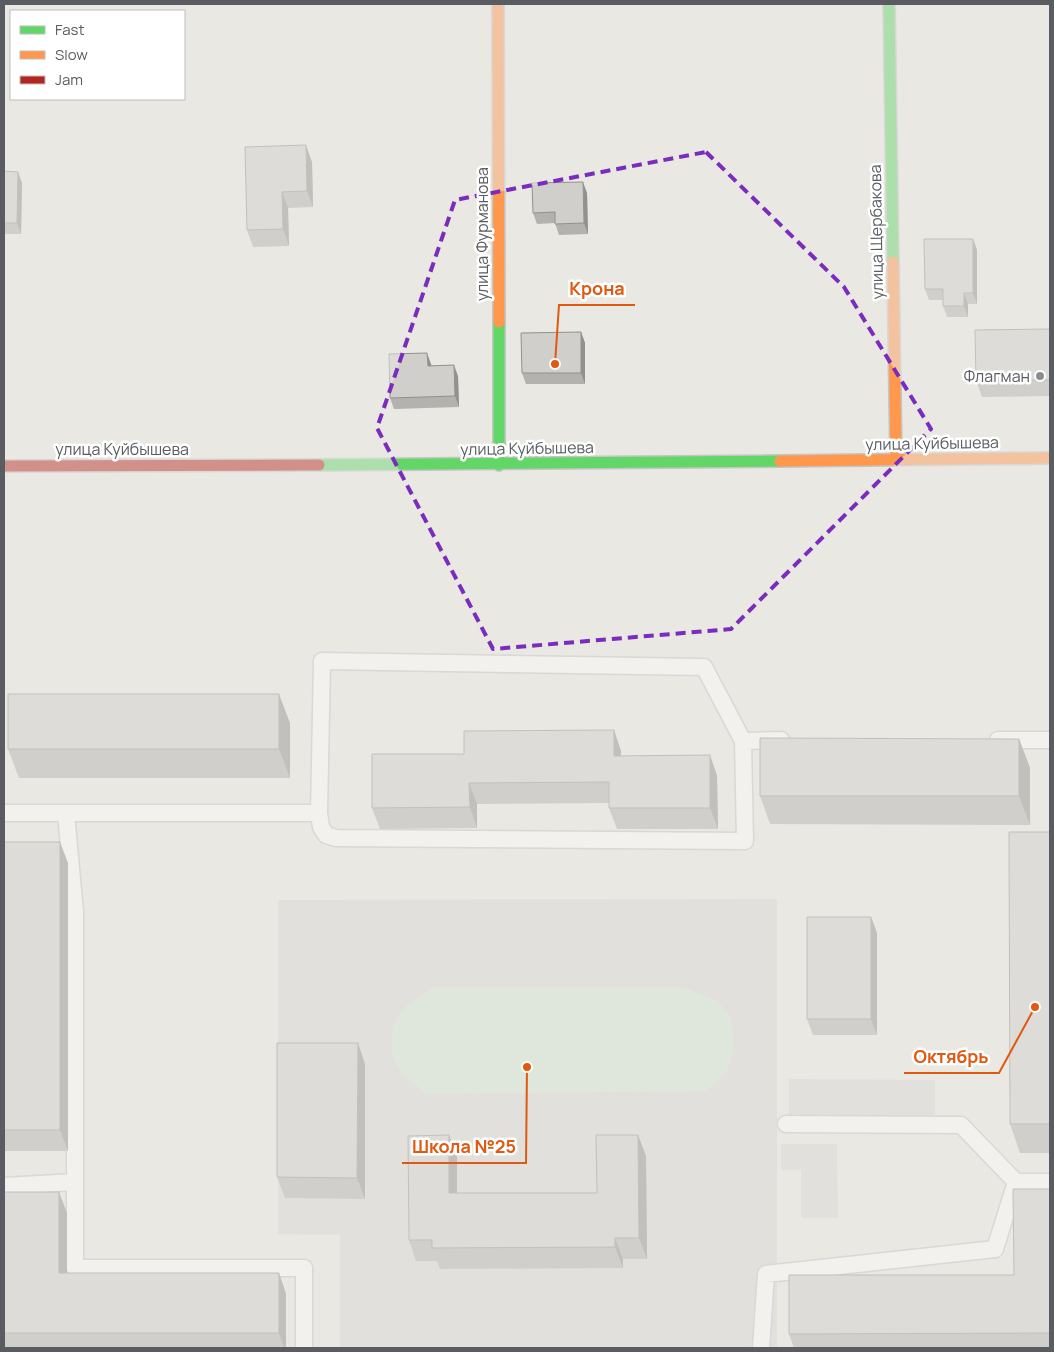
<svg xmlns="http://www.w3.org/2000/svg" width="1054" height="1352" font-family="Manrope,sans-serif">
<style>
.industrial{fill:#dad8d4}
.education{fill:#dad8d3}
.green{fill:#d2e4d0}
.lines{fill:none;stroke-linecap:round;stroke-linejoin:round}
.lane-casing{stroke:#c5c5c5;stroke-width:19}
.fast-casing{stroke:#c5c5c5;stroke-width:14}
.slow-casing{stroke:#c5c5c5;stroke-width:14}
.jam-casing{stroke:#c5c5c5;stroke-width:14}
.lane{stroke:#fcfcfb;stroke-width:16}
.fast{stroke:#63d668;stroke-width:11}
.slow{stroke:#ff974d;stroke-width:11}
.jam{stroke:#b3261e;stroke-width:11}
.wall{fill:#b3b2af}
.shaded-wall{fill:#92918f}
.building{fill:#d0cfcc;stroke:#92918f}
.marked{fill:none;stroke:#7b2cbf;stroke-width:4;stroke-dasharray:10 6;stroke-linejoin:round}
.poi-dot{fill:#8b8d8e;stroke:#fff;stroke-width:2}
.labels{text-anchor:middle;stroke-width:5;stroke-linejoin:round;paint-order:stroke}
.street-label{font-size:16px;fill:#595c60;stroke:#fff}
.poi-label{font-size:16px;fill:#595c60;stroke:#fff;text-anchor:end}
.leader{fill:none;stroke:#e15910;stroke-width:2}
.callout-dot{fill:#e15910;stroke:#fff;stroke-width:2}
.callout-label{font-size:18px;text-anchor:middle;font-weight:bold;fill:#e15910;stroke:#fff;stroke-width:5;stroke-linejoin:round;paint-order:stroke}
</style>
<rect width="100%" height="100%" fill="#e9e8e3"/>
<!-- industrial -->
<path class="industrial" d="M 789,1079 L 935,1080 L 935,1115 L 789,1115 Z
M 781,1144 L 837,1144 L 838,1218 L 801,1218 L 801,1170 L 781,1170 Z"/>
<!-- education -->
<path class="education" d="M 777,899 L 777,1348 L 340,1348 L 340,1235 L 278,1234 L 278,900 Z"/>
<!-- green -->
<path class="green" d="M 434,987 L 682,987 L 718,1001 L 731,1020 L 734,1046 L 727,1072 L 706,1091 L 427,1094 L 402,1074 L 391,1053 L 393,1026 L 407,1005 Z"/>
<g class="lines">
<defs>
<path id="lane" d="M 998,740 L 1050,740
M 4,813 L 319,813 L 321,827 L 326,835 L 336,838 L 745,841 L 743,741
M 66,813 L 75,912 L 75,1182
M 319,813 L 322,661 L 704,667 L 743,741 L 781,740
M 786,1124 L 961,1125 L 1016,1182
M 4,1186 L 75,1182 L 75,1268 L 304,1268 L 304,1348
M 761,1348 L 766,1274 L 995,1249 L 1016,1182 L 1050,1182"/>
<path id="fast" d="M 889,4 L 893,262
M 499,322 L 499,465
M 319,465 L 780,461"/>
<path id="slow" d="M 498,4 L 499,322
M 893,262 L 896,460
M 780,461 L 1050,458"/>
<path id="jam" d="M 4,466 L 319,465"/>
</defs>
<!-- lane casing -->
<use href="#lane" class="lane-casing"/>
<!-- fast casing -->
<use href="#fast" class="fast-casing"/>
<!-- slow casing -->
<use href="#slow" class="slow-casing"/>
<!-- jam casing -->
<use href="#jam" class="jam-casing"/>
<!-- lane -->
<use href="#lane" class="lane"/>
<!-- fast -->
<use href="#fast" class="fast"/>
<!-- slow -->
<use href="#slow" class="slow"/>
<!-- jam -->
<use href="#jam" class="jam"/>
</g>
<!-- wall -->
<path class="wall" d="M 245,147 L 312,162 L 313,207 L 288,208 L 289,246 L 253,247 L 247,230 Z
M 4,171 L 22,183 L 21,234 L 4,234 Z
M 587,193 L 588,234 L 559,235 L 555,223 L 537,224 L 533,213 Z
M 973,239 L 977,250 L 977,304 L 968,304 L 968,317 L 947,317 L 943,306 L 943,300 L 929,300 L 925,289 Z
M 1050,329 L 1050,396 L 982,397 L 976,380 Z
M 581,332 L 585,343 L 585,384 L 526,384 L 522,373 Z
M 431,364 L 432,366 L 458,376 L 459,407 L 394,409 L 390,398 Z
M 290,723 L 290,778 L 19,778 L 8,749 Z
M 614,730 L 621,751 L 621,756 L 710,755 L 717,776 L 718,829 L 617,829 L 609,808 L 609,803 L 477,804 L 477,828 L 380,829 L 372,808 L 464,754 Z
M 1019,739 L 1030,768 L 1030,825 L 770,824 L 760,796 Z
M 1050,832 L 1050,1153 L 1020,1153 L 1010,1124 Z
M 4,842 L 68,863 L 68,1151 L 4,1151 Z
M 871,917 L 877,933 L 877,1035 L 813,1035 L 807,1019 Z
M 365,1064 L 365,1199 L 285,1198 L 277,1177 Z
M 449,1135 L 457,1156 L 457,1193 L 597,1193 L 638,1135 L 646,1156 L 647,1259 L 623,1259 L 623,1268 L 440,1269 L 437,1261 L 416,1261 L 409,1240 Z
M 1050,1189 L 1050,1348 L 794,1348 L 789,1334 L 1014,1275 Z
M 4,1192 L 67,1213 L 67,1273 L 279,1273 L 286,1294 L 286,1348 L 5,1348 L 4,1346 Z"/>
<!-- shaded-wall -->
<path class="shaded-wall" d="M 306,145 L 312,162 L 313,207 L 307,191 Z
M 18,172 L 22,183 L 21,234 L 17,223 Z
M 583,182 L 587,193 L 588,234 L 584,223 Z
M 282,192 L 288,208 L 289,246 L 283,229 Z
M 973,239 L 977,250 L 977,304 L 973,293 Z
M 964,293 L 968,304 L 968,317 L 964,306 Z
M 581,332 L 585,343 L 585,384 L 581,373 Z
M 427,353 L 431,364 L 432,377 L 428,366 Z
M 454,365 L 458,376 L 459,407 L 455,396 Z
M 279,694 L 290,723 L 290,778 L 279,749 Z
M 614,730 L 621,751 L 621,777 L 614,756 Z
M 1019,739 L 1030,768 L 1030,825 L 1019,796 Z
M 710,755 L 717,776 L 718,829 L 710,808 Z
M 469,783 L 477,804 L 477,828 L 470,807 Z
M 60,842 L 68,863 L 68,1151 L 60,1130 Z
M 871,917 L 877,933 L 877,1035 L 871,1019 Z
M 358,1043 L 365,1064 L 365,1199 L 357,1178 Z
M 449,1135 L 457,1156 L 457,1214 L 449,1193 Z
M 638,1135 L 646,1156 L 647,1259 L 639,1238 Z
M 59,1192 L 67,1213 L 67,1294 L 59,1273 Z
M 615,1238 L 623,1259 L 623,1268 L 615,1247 Z
M 279,1273 L 286,1294 L 286,1348 L 284,1348 L 279,1333 Z"/>
<!-- building -->
<path class="building" d="M 306,145 L 307,191 L 282,192 L 283,229 L 247,230 L 245,147 Z
M 4,171 L 18,172 L 17,223 L 4,223 Z
M 583,182 L 584,223 L 555,224 L 555,212 L 533,213 L 532,183 Z
M 924,239 L 973,239 L 973,293 L 964,293 L 964,306 L 943,306 L 943,289 L 925,289 Z
M 1050,329 L 1050,380 L 976,380 L 975,330 Z
M 581,332 L 581,373 L 522,373 L 521,333 Z
M 427,353 L 428,366 L 454,365 L 455,396 L 390,398 L 389,354 Z
M 8,694 L 279,694 L 279,749 L 8,749 Z
M 614,730 L 614,756 L 710,755 L 710,808 L 609,808 L 609,782 L 469,783 L 470,807 L 372,808 L 372,754 L 464,754 L 464,731 Z
M 760,738 L 1019,739 L 1019,796 L 760,796 Z
M 1009,832 L 1050,832 L 1050,1124 L 1010,1124 Z
M 4,842 L 60,842 L 60,1130 L 4,1130 Z
M 807,917 L 871,917 L 871,1019 L 807,1019 Z
M 277,1043 L 358,1043 L 357,1178 L 277,1177 Z
M 449,1135 L 449,1193 L 597,1193 L 596,1135 L 638,1135 L 639,1238 L 615,1238 L 615,1247 L 432,1248 L 432,1240 L 409,1240 L 408,1136 Z
M 1013,1189 L 1050,1189 L 1050,1333 L 789,1334 L 789,1275 L 1014,1275 Z
M 4,1192 L 59,1192 L 59,1273 L 279,1273 L 279,1333 L 4,1333 Z"/>
<!-- marked area -->
<path d="M0 0H1054V1352H0ZM 706,152 L 844,287 L 931,429 L 731,629 L 493,649 L 377,428 L 455,200 Z" fill="#e9e8e3" fill-opacity=".55" fill-rule="evenodd"/>
<path class="marked" d="M 706,152 L 844,287 L 931,429 L 731,629 L 493,649 L 377,428 L 455,200 Z"/>
<!-- markers -->
<circle class="poi-dot" cx="1040" cy="376" r="5"/>
<g class="labels">
<!-- street labels -->
<g class="street-label">
<text transform="translate(876 232) rotate(-91)" y="6">улица Щербакова</text>
<text transform="translate(482 234) rotate(-90)" y="6">улица Фурманова</text>
<text transform="translate(932 443) rotate(-1)" y="6">улица Куйбышева</text>
<text transform="translate(527 448) rotate(-1)" y="6">улица Куйбышева</text>
<text x="122" y="455">улица Куйбышева</text>
</g>
<!-- poi labels -->
<g class="poi-label">
<text x="1030" y="382">Флагман</text>
</g>
</g>
<!-- callouts -->
<path class="leader" d="M555 364L559 305H635M1035 1007L999 1073H904M527 1067L526 1163H402"/>
<g class="callout-dot">
<circle cx="555" cy="364" r="5"/>
<circle cx="1035" cy="1007" r="5"/>
<circle cx="527" cy="1067" r="5"/>
</g>
<g class="callout-label">
<text x="597" y="295">Крона</text>
<text x="951" y="1063">Октябрь</text>
<text x="464" y="1153">Школа №25</text>
</g>
<!-- border -->
<rect width="1054" height="1352" fill="none" stroke="#595c60" stroke-width="10"/>
<!-- legend -->
<rect x="10" y="10" width="175" height="90" fill="#ffffff" stroke="#bdbebf"/>
<rect x="20" y="26" width="25" height="8" fill="#63d668" stroke="#bdbebf"/>
<text x="55" y="35" font-size="15" fill="#595c60">Fast</text>
<rect x="20" y="51" width="25" height="8" fill="#ff974d" stroke="#bdbebf"/>
<text x="55" y="60" font-size="15" fill="#595c60">Slow</text>
<rect x="20" y="76" width="25" height="8" fill="#b3261e" stroke="#bdbebf"/>
<text x="55" y="85" font-size="15" fill="#595c60">Jam</text>
</svg>
